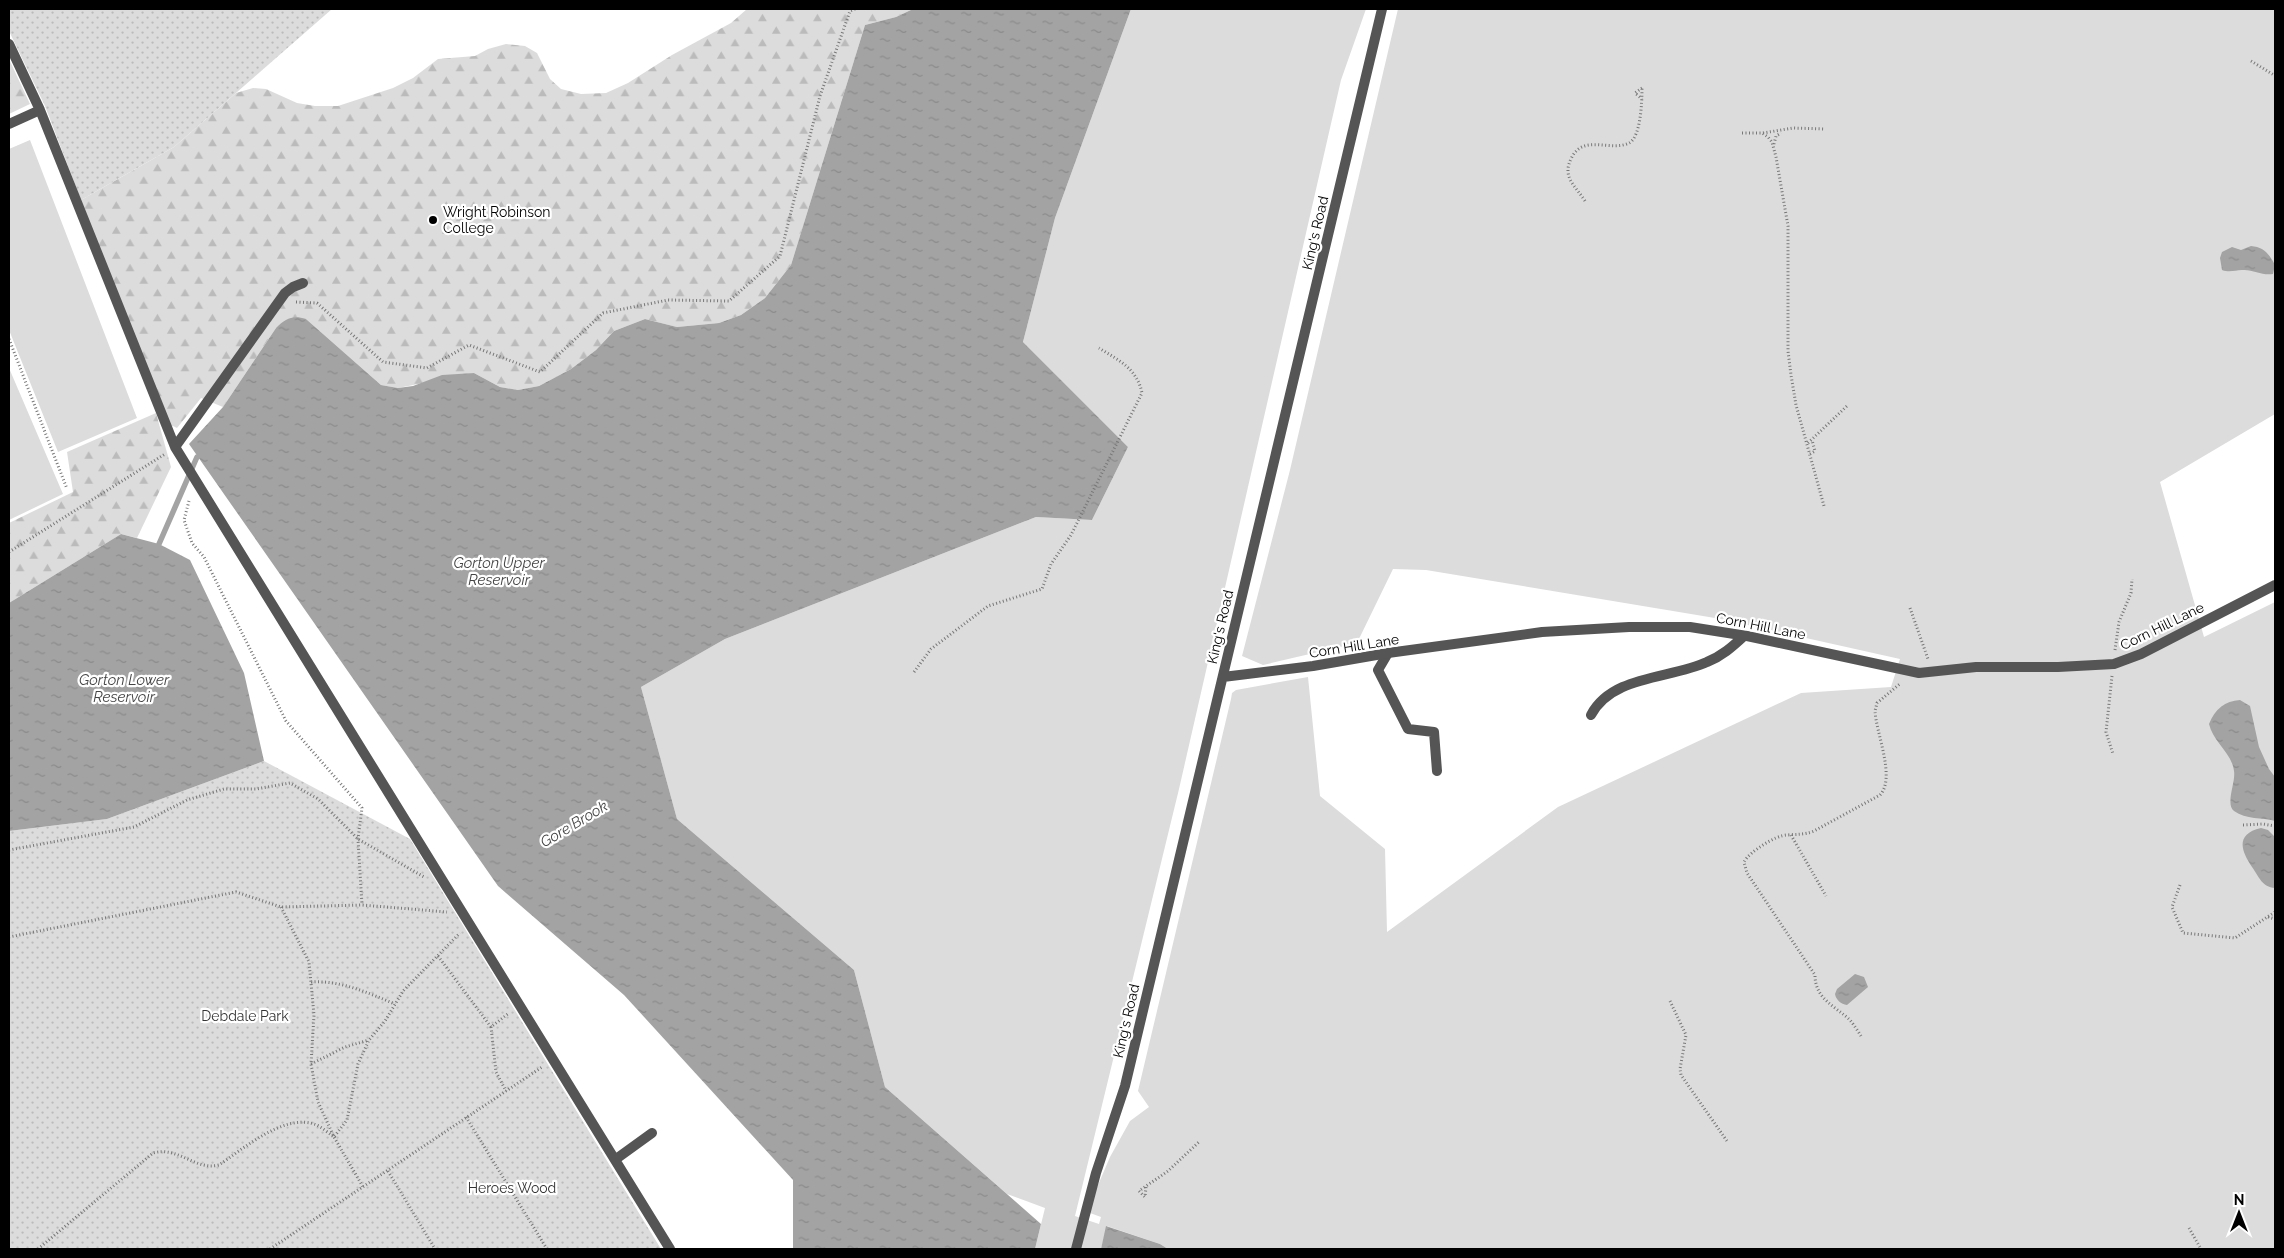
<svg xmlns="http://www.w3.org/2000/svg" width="2284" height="1258" font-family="Raleway,sans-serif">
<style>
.grass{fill:#dcdcdc}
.forest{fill:url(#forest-firs)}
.park{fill:url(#park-dots)}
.water{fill:url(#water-ripples)}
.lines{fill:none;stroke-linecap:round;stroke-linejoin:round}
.stream{stroke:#a3a3a3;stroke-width:5.5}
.path{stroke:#777;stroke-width:3;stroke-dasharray:1 2.5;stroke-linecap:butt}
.lane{stroke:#555;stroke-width:10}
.street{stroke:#555;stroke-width:10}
.poi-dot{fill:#000;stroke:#fff;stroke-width:2}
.labels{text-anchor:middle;stroke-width:4.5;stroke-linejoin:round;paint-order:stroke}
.poi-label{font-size:14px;fill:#000;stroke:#fff;text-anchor:start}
.street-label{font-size:14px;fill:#000;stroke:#fff}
.park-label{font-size:14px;fill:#333;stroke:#fff}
.water-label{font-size:15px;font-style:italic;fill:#444;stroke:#fff}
</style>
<defs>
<pattern id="forest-firs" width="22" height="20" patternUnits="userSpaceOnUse" patternTransform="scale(1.25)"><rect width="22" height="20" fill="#dcdcdc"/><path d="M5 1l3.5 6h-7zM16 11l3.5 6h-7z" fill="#bbb"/></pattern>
<pattern id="park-dots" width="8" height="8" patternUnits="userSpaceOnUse" patternTransform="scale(1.25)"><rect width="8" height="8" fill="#dcdcdc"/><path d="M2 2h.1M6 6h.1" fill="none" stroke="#bbb" stroke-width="1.8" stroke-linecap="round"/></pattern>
<pattern id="water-ripples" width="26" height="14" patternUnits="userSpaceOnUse" patternTransform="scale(1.25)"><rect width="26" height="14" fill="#a3a3a3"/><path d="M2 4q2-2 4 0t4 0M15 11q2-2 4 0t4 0" fill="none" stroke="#8b8b8b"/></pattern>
</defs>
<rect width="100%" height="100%" fill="#fff"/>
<!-- grass -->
<path class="grass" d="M 1131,9 L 1366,9 L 1341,80 L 1179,789 L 1075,1216 L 1099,1224 L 1101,1217 L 1090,1213 L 1095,1192 L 1110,1157 L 1130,1121 L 1149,1107 L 1138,1091 L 1231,699 L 1232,693 L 1236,690 L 1308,677 L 1320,796 L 1385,849 L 1387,932 L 1558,807 L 1801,693 L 1891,687 L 1900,659 L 1721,619 L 1426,570 L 1393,569 L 1357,643 L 1263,665 L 1242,656 L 1290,470 L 1398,9 L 2275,9 L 2275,414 L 2160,482 L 2204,637 L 2275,602 L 2275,1249 L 1168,1249 L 1160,1244 L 1107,1226 L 1101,1249 L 1035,1249 L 1045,1208 L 1007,1194 L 885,1087 L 854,970 L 677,819 L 641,687 L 725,639 L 1036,517 L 1092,520 L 1128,447 L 1023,342 L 1055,218 Z
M 30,140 L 137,418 L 58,452 L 9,330 L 9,149 Z
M 9,368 L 63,494 L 9,520 Z"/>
<!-- forest -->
<path class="forest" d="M 747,9 L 913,9 L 896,17 L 865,25 L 791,265 L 765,298 L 741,315 L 719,323 L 677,327 L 645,319 L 614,331 L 596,350 L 571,369 L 539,386 L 518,390 L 500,387 L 474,373 L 398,388 L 381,385 L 306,319 L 276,328 L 223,407 L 201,398 L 177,428 L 173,426 L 169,428 L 81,200 L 174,147 L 236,93 L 253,88 L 266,89 L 297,103 L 315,106 L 338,106 L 393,88 L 413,78 L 438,59 L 475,56 L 488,49 L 506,44 L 525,46 L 537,53 L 550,79 L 561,89 L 581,94 L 606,93 L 628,83 L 672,55 L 731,23 Z
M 9,59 L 30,104 L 9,114 Z
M 156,413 L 171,467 L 137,538 L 121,534 L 9,603 L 9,523 L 73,492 L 67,452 Z"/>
<!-- park -->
<path class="park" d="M 9,9 L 332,9 L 174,147 L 81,200 L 45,106 L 9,31 Z
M 264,761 L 410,839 L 661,1249 L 9,1249 L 9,831 L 107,819 Z"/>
<!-- water -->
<path class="water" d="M 913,9 L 1131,9 L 1055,218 L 1023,342 L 1128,447 L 1092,520 L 1036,517 L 725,639 L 641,687 L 677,819 L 854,970 L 885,1087 L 1041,1224 L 1035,1249 L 793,1249 L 793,1180 L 624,995 L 498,886 L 189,444 L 223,407 L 276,328 C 286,318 293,315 306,319 L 381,385 L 398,388 L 413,386 L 442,375 L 474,373 L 500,387 L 518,390 L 539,386 L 571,369 L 596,350 L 614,331 L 645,319 L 677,327 L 719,323 L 741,315 L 765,298 L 791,265 L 865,25 L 896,17 Z
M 2251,246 C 2264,247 2269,254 2275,265 L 2273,274 C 2262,276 2253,269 2242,270 C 2235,270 2230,273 2222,270 L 2220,258 L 2222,252 L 2232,247 L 2241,250 Z
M 121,534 L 159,544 L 190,560 L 244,673 L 264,761 L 107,819 L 9,831 L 9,603 Z
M 2240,700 L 2250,706 L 2259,747 L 2269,769 L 2275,777 L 2275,821 C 2262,817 2246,820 2234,811 C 2225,804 2236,782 2234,771 C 2232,753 2213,742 2209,724 C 2215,709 2225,701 2240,700 Z
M 2261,828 L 2268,830 L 2275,837 L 2275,888 C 2262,887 2259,877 2252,867 C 2241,851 2235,834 2261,828 Z
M 1855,974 L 1864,977 L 1868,987 L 1847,1005 C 1841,1004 1836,1000 1835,994 L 1837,989 Z
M 1106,1226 L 1160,1244 L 1168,1249 L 1101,1249 Z"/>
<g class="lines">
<!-- stream -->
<path class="stream" d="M 159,544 L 197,457"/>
<!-- path -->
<path class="path" d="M 2251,61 L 2274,75
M 1642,88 L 1635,93 L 1642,99
M 1742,133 L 1762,133 L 1768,137 L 1772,142 L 1776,157 L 1788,226 L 1788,351 L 1791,375 L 1796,405 L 1824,506
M 1763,133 L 1793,128 L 1825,129
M 1774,144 L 1776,136 L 1781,133
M 1585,201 C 1575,185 1561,177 1572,157 C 1584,134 1611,152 1629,143 C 1641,137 1642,101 1642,88
M 296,302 L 317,303 L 383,362 L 427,368 L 469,345 L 540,372 L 603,313 L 668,300 L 729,301 L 780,256 L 820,96 L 850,11 L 855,9
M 9,339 L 67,489
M 1808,443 L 1848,405
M 1810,454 L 1815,451 L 1812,440
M 189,501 L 184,520 L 192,543 L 204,557 L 286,721 L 362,808 L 358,839 L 362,905
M 9,552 L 165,454
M 1910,608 L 1928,659
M 2115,650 L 2119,622 L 2131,593 L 2132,579
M 914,672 L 931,649 L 988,606 L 1042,589 L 1051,564 L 1071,535 L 1142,393 C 1137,368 1118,360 1099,348
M 2112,676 L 2106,732 L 2113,754
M 2243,825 L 2263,824 L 2275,826
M 1791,835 L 1826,896
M 9,850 L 134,827 L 187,800 L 224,789 L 256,789 L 290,783 L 318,799 L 358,839 L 424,877
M 2180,885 L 2172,907 L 2183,933 L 2235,938 L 2275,912
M 281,907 L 309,962 L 314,1015 L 311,1064 L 318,1102 L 334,1137 L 363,1187
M 2268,917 L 2275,919
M 9,937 L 236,892 L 281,907 L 362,905 L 447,912
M 438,956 L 491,1027 L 509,1013
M 311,982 C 341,980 368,993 395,1004
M 1670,1001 L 1686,1035 L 1680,1069 L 1681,1075 L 1727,1141
M 491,1027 L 496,1072 L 506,1091
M 1861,1036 C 1858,1031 1854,1025 1850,1020 C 1835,1006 1815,999 1815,975 L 1747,873 L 1744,862 C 1749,852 1776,835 1787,835 C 1797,834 1804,835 1814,831 L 1880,795 C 1896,778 1876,733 1875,711 L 1877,703 L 1901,683
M 311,1064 L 345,1047 L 369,1040
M 466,1117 L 547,1249
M 388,1171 L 435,1249
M 1146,1187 L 1145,1197 L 1139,1191 L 1168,1171 L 1200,1141
M 2189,1228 L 2201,1249
M 38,1249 L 153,1153 C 179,1146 195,1171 219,1165 C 243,1149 283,1114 314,1124 C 321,1126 328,1133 334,1137 L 347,1120 L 358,1064 L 369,1040 L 385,1021 L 403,991 L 460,933
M 270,1249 L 542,1067"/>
<!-- lane -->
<path class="lane" d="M 9,44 L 40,110 L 175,447 L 670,1249
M 9,124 L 40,110
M 175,447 L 285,293 L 293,287 L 303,283
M 1388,653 L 1378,670 L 1408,729 L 1434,732 L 1437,771
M 1591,715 C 1612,675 1670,679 1707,662 C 1722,656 1732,647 1744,636
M 616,1159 L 652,1133"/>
<!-- street -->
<path class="street" d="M 1223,677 L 1313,666 L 1388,653 L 1542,632 L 1629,627 L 1690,627 L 1747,636 L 1919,673 L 1976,667 L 2058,667 L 2114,664 L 2141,654 L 2275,585
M 1076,1249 L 1096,1173 L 1125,1086 L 1382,9"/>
</g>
<!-- markers -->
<circle class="poi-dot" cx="433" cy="220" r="5"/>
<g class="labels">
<!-- poi labels -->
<g class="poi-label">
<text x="443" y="217">Wright Robinson<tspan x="443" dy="16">College</tspan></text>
</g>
<!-- street labels -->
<g class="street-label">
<text transform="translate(1315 233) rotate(-77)" y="5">King's Road</text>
<text transform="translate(1761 626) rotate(11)" y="5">Corn Hill Lane</text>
<text transform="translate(2162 626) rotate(-26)" y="5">Corn Hill Lane</text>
<text transform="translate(1220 627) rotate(-77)" y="5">King's Road</text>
<text transform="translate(1354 646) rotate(-9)" y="5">Corn Hill Lane</text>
<text transform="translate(1126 1021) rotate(-77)" y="5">King's Road</text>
</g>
<!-- park labels -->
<g class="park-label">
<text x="245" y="1021">Debdale Park</text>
<text x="512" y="1193">Heroes Wood</text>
</g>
<!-- water labels -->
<g class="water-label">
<text x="499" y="568">Gorton Upper<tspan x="499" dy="17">Reservoir</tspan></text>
<text x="124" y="685">Gorton Lower<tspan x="124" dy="17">Reservoir</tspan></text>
<text transform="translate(574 824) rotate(-31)" y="5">Gore Brook</text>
</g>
</g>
<!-- border -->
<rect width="2284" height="1258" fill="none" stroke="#000000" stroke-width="20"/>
<!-- north arrow -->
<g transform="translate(2239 1213)" stroke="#ffffff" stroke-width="4" paint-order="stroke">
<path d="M0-4L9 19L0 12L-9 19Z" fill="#000000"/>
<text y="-8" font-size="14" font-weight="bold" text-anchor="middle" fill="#000000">N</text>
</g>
</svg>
